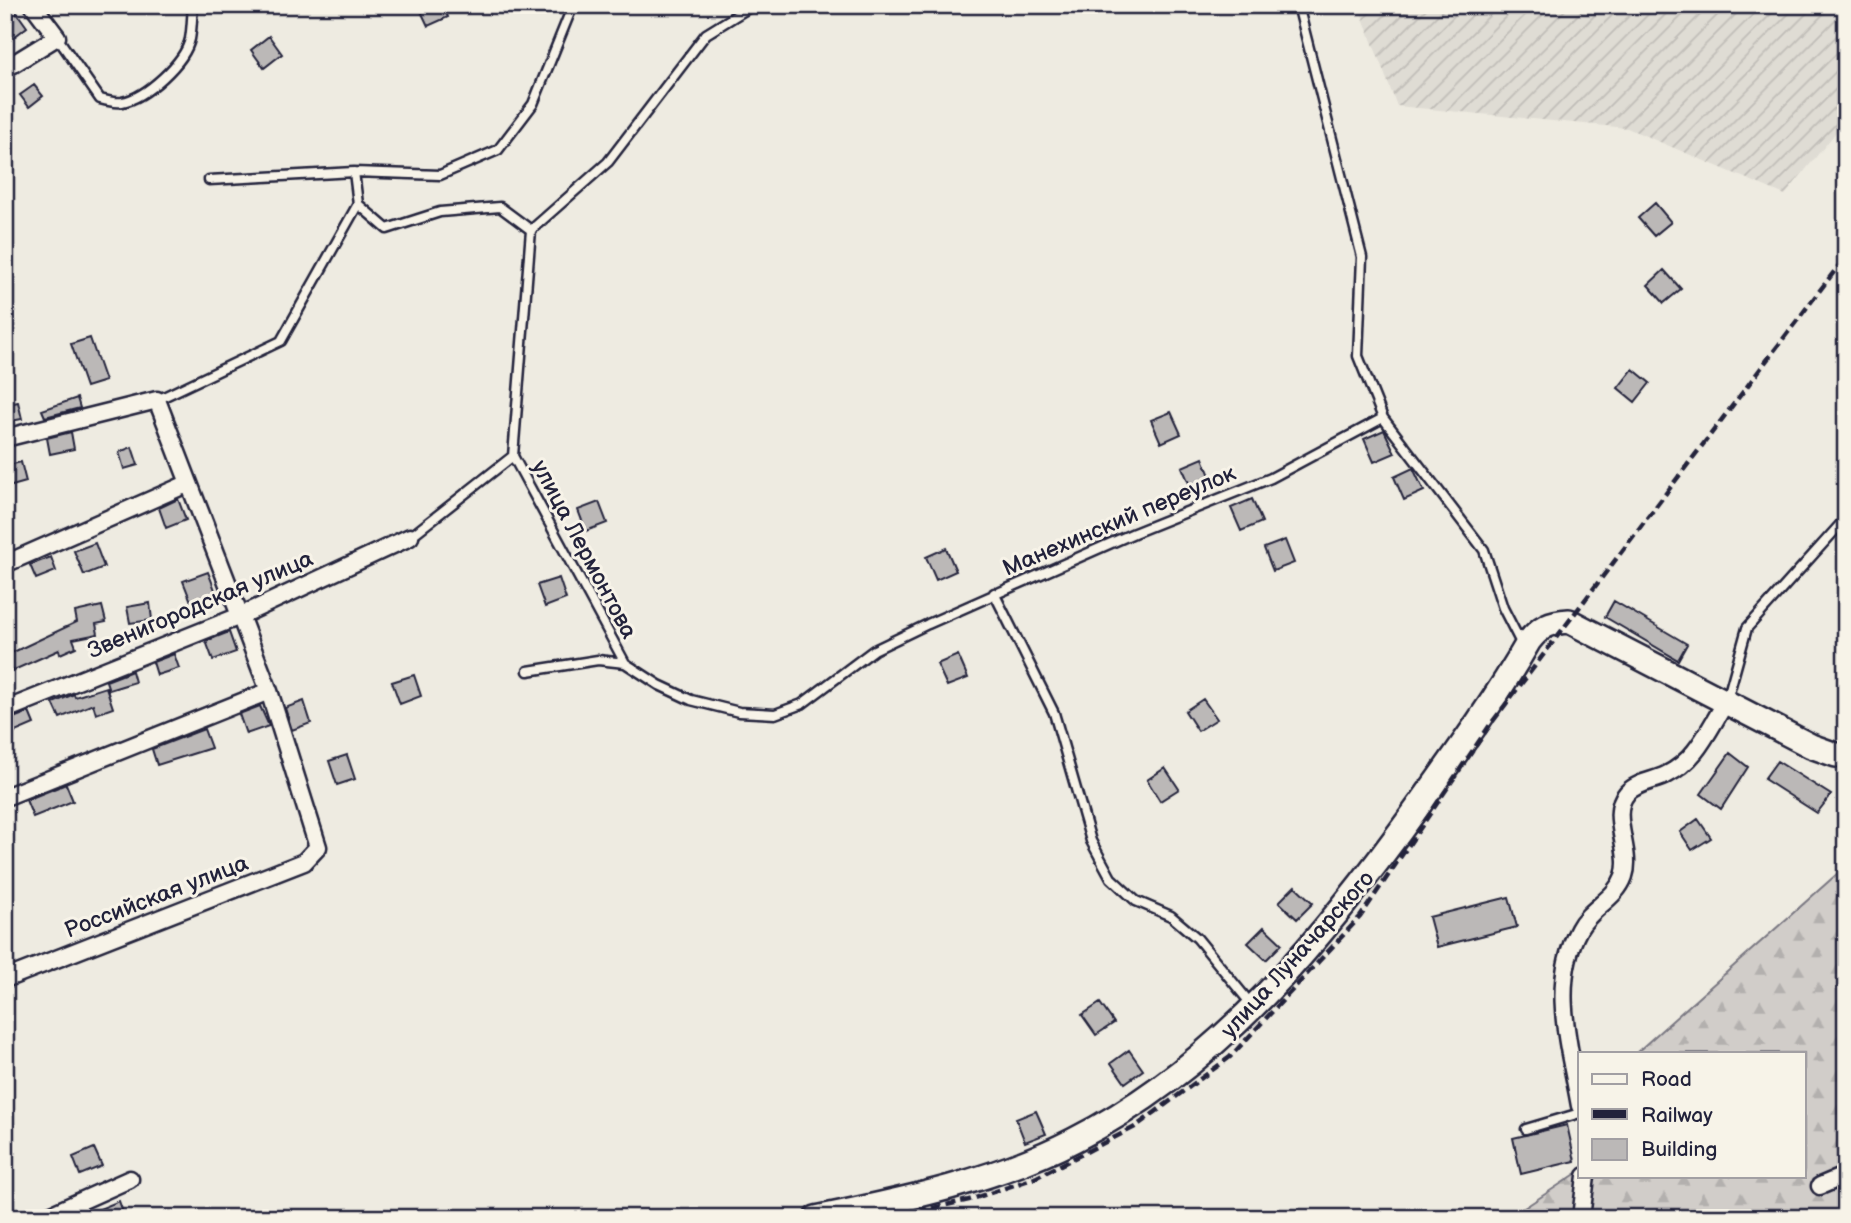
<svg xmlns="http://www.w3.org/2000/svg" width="1851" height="1223" font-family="'Balsamiq Sans',sans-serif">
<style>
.industrial{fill:url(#industrial-furrows)}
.forest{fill:url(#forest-firs);stroke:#7a7882;stroke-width:2}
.building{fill:#bbb8b7;stroke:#22223b;stroke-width:2}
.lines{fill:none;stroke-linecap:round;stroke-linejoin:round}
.service-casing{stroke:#22223b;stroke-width:13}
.minor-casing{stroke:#22223b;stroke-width:21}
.secondary-casing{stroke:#22223b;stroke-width:28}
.service{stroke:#f7f3e8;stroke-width:8}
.minor{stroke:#f7f3e8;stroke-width:16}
.secondary{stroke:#f7f3e8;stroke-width:23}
.rail{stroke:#22223b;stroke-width:4.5;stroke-dasharray:10 5;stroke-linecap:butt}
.labels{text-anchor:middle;stroke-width:6;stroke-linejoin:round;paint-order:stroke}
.street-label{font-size:23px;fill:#22223b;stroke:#f7f3e8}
</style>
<defs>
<pattern id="industrial-furrows" width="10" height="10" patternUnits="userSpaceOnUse" patternTransform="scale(1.75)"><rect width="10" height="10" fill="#dfdcd4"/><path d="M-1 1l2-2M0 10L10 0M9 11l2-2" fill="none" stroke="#bfbcb7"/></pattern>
<pattern id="forest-firs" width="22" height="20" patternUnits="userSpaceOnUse" patternTransform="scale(1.75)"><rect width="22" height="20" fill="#d1cdc9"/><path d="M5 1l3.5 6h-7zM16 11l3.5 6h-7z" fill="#b3b0ae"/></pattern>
</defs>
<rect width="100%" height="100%" fill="#eeebe1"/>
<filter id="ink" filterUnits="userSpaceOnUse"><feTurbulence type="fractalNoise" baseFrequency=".0143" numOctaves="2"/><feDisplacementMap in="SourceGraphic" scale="14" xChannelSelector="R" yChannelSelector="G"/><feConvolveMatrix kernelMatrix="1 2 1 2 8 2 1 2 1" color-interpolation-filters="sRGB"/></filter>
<g filter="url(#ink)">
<!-- industrial -->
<path class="industrial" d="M 1358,5 L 1846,5 L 1846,120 L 1785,195 L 1627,128 L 1397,106 Z"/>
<!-- forest -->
<path class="forest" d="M 1846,866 L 1846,1218 L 1509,1218 L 1580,1171 L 1580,1176 L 1804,1176 L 1804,1053 L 1636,1053 Z"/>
<!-- building -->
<path class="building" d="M 418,5 L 443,5 L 448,17 L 428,26 Z
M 17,13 L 27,27 L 5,44 L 5,22 Z
M 269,36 L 282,54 L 264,68 L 251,50 Z
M 34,85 L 43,96 L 29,107 L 20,95 Z
M 1655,203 L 1671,222 L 1654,236 L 1638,218 Z
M 1664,270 L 1681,289 L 1664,303 L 1648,285 Z
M 90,338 L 105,381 L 86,387 L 71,344 Z
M 1633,369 L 1650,383 L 1635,402 L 1618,388 Z
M 77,398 L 80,408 L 45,417 L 42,410 Z
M 18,402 L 22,419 L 5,422 L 5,405 Z
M 1171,412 L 1181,434 L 1161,443 L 1151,420 Z
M 1384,430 L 1395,453 L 1374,462 L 1364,439 Z
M 71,432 L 74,449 L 50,454 L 47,438 Z
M 132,447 L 138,465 L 124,469 L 119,452 Z
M 1203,458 L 1212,481 L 1192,490 L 1182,467 Z
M 21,462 L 26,482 L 5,488 L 5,466 Z
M 1413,468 L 1424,491 L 1404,500 L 1394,477 Z
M 178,499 L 186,520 L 166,528 L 159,508 Z
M 1252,499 L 1262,522 L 1241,531 L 1231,508 Z
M 599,502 L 607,523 L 586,531 L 578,510 Z
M 1285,540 L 1294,563 L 1273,571 L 1264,548 Z
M 95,543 L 104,567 L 84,575 L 74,551 Z
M 946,548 L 956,571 L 936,580 L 926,557 Z
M 51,557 L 56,571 L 36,579 L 30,565 Z
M 208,572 L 217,595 L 192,604 L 183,581 Z
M 559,578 L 566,599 L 545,607 L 537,585 Z
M 1614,601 L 1687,644 L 1678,660 L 1605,617 Z
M 150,603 L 152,620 L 130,623 L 127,607 Z
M 102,606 L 106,622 L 96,624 L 98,634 L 73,639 L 76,647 L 60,654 L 59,650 L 5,674 L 5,656 L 77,622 L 75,612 Z
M 229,632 L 236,652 L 213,660 L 206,641 Z
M 174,654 L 179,668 L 157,675 L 153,662 Z
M 958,655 L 968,678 L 947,686 L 937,664 Z
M 132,671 L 135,682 L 109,690 L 106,681 Z
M 414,675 L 421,696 L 400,704 L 392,682 Z
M 106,687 L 113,708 L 96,714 L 93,704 L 60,718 L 53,703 L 74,694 L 75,697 Z
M 1203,699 L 1217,719 L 1198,731 L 1185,711 Z
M 304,701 L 311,723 L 292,730 L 285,708 Z
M 260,706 L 269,726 L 246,734 L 239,714 Z
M 29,712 L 34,724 L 13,733 L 8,720 Z
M 204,729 L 211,748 L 157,765 L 152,749 Z
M 1730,753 L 1748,767 L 1721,809 L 1701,794 Z
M 347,755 L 355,779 L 337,785 L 329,761 Z
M 1777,761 L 1831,795 L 1817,813 L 1764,779 Z
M 1165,768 L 1179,789 L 1160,801 L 1147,780 Z
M 66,784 L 73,801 L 33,817 L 26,800 Z
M 1698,819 L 1711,838 L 1692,850 L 1680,832 Z
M 1295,886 L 1313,903 L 1297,919 L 1279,902 Z
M 1509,897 L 1517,927 L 1437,947 L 1429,917 Z
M 1264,927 L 1282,944 L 1266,960 L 1248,943 Z
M 1100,1003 L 1114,1023 L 1096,1035 L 1082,1015 Z
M 1129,1050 L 1143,1070 L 1125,1083 L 1111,1063 Z
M 1036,1111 L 1046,1134 L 1025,1142 L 1016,1119 Z
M 1567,1125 L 1575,1161 L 1521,1174 L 1513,1138 Z
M 94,1148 L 102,1166 L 80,1175 L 73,1157 Z
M 119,1201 L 124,1215 L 78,1218 Z"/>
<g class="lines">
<defs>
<path id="service" d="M 1298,5 L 1362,257 L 1358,356 L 1383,418
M 57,37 L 100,99 C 107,101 115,103 122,102 C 146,98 185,62 190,39 C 192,28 192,16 193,5
M 354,172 L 440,175 L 498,150 L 533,104 L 573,5
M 209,180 L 354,172 L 358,204 L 387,229 L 440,212 L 500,207 L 531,230 L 513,456
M 531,230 L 608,162 L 706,34 L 753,5
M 157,400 L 281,341 L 358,204
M 410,537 L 513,456 L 625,663
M 994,593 L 1054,713 L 1091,841 L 1111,878 L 1136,901 L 1171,916 L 1197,938 L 1251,1004
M 528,671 L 598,660 L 625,663 L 659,685 L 691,700 L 739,712 L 775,714 L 802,704 L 874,650 L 928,624 L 1134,533 L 1271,478 L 1383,418 L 1484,550 L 1503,608 L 1523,647
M 1727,700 L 1747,628 L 1846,518
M 1526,1129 L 1580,1113"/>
<path id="minor" d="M 5,69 L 57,37 L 33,5
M 5,438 L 157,400 L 269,691 L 318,847 L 304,862 L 5,979
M 5,564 L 187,484
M 5,710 L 240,616 L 410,537
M 5,797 L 269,691
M 1580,1106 C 1570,1048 1549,984 1579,929 C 1590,908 1616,899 1624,876 C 1633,851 1608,814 1627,793 C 1637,782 1654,781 1666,775 C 1697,760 1708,730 1726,702
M 1820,1186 L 1846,1175
M 43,1218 L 130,1179
M 1581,1218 L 1586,1176"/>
<path id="secondary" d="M 816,1218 C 902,1200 995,1181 1074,1140 C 1220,1066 1326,935 1420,804 C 1458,751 1497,697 1529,641 C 1541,626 1550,622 1569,621 L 1811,746 L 1836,755 L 1846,755"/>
</defs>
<!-- service casing -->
<use href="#service" class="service-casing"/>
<!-- minor casing -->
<use href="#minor" class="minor-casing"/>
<!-- secondary casing -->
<use href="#secondary" class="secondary-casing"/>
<!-- service -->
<use href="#service" class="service"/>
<!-- minor -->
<use href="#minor" class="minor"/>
<!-- secondary -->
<use href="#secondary" class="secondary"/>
<!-- rail -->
<path class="rail" d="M 888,1218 L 969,1200 L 1035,1178 L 1135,1127 L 1230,1057 L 1360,917 L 1490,725 L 1846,256"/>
</g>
</g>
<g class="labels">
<!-- street labels -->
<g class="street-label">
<text transform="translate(1119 520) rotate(-23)" y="8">Манехинский переулок</text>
<text transform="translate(585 549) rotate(62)" y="8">улица Лермонтова</text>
<text transform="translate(200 604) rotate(-23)" y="8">Звенигородская улица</text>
<text transform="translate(156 896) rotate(-21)" y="8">Российская улица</text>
<text transform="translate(1297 954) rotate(-48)" y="8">улица Луначарского</text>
</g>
</g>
<!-- margin -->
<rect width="1851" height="1223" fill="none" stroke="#f7f3e8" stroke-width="28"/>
<rect x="14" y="14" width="1823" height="1195" fill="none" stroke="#22223b" stroke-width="2.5" filter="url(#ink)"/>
<!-- legend -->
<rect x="1578" y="1052" width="228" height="126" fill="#f7f3e8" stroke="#a29fa3" stroke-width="2"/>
<rect x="1592" y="1074" width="35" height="10" fill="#f7f3e8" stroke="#a29fa3" stroke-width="2"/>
<text x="1641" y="1086" font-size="21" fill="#22223b">Road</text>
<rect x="1592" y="1109" width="35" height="10" fill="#22223b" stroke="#a29fa3" stroke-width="2"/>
<text x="1641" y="1122" font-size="21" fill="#22223b">Railway</text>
<rect x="1592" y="1139" width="35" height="21" fill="#bbb8b7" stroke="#a29fa3" stroke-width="2"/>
<text x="1641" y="1156" font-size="21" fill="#22223b">Building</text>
</svg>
